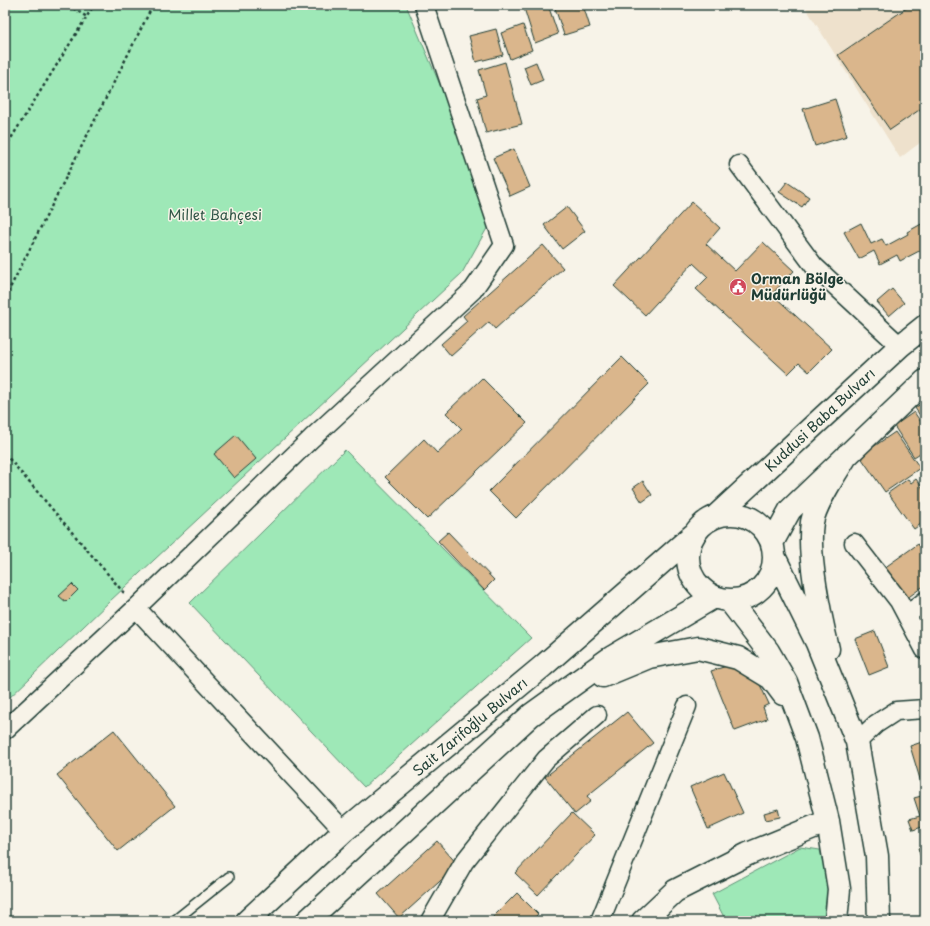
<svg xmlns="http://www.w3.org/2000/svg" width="930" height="926" font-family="'Playpen Sans',sans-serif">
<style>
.built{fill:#eee1cc}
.green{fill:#9ee8b7;stroke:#5e9276}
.building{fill:#dab68c;stroke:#1f3d34}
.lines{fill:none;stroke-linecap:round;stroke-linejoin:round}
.lane-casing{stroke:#1f3d34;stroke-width:12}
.street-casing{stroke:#1f3d34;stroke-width:21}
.secondary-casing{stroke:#1f3d34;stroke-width:25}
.path{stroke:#1f3d34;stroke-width:2.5;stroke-dasharray:3 3;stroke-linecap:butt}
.lane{stroke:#f7f3e8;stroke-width:9}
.street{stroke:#f7f3e8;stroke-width:18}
.secondary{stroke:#f7f3e8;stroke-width:22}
.labels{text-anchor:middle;stroke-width:3;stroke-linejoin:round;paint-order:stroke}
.park-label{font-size:14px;fill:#325748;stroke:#f7f3e8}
.poi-label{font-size:14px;font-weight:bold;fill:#1f3d34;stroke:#f7f3e8;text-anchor:start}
.street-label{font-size:14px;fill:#1f3d34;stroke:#f7f3e8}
</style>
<rect width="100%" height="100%" fill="#f7f3e8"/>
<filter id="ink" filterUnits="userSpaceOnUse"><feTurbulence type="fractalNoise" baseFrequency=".025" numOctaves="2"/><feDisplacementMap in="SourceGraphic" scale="8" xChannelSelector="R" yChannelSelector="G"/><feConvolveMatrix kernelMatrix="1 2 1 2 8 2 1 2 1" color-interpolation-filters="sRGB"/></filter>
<g filter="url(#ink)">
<!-- built -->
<path class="built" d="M 804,5 L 925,5 L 925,139 L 900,158 Z"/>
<!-- green -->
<path class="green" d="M 5,5 L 406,5 L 495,214 L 462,273 L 110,601 L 5,702 Z
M 345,450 L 531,638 L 364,787 L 190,603 Z
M 800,847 L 820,850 L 828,883 L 827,921 L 726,921 L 712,894 Z"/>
<!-- building -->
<path class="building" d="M 533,5 L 548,5 L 558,34 L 535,43 L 524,8 Z
M 554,5 L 583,5 L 590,27 L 564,35 Z
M 829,5 L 839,5 L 833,10 Z
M 911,5 L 925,5 L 925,106 L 890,130 L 838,55 Z
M 523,25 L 532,50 L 510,59 L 501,33 Z
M 496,29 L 503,55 L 476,62 L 469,36 Z
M 505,62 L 522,124 L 486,133 L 477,98 L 486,95 L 479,70 Z
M 536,62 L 543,80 L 531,85 L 524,67 Z
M 835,99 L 847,136 L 815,146 L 803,109 Z
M 514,149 L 530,187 L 510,196 L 493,158 Z
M 787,182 L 809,197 L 802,207 L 779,192 Z
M 692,202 L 720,228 L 706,244 L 735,271 L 763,242 L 794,271 L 772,294 L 832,349 L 809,372 L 799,363 L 788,374 L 696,289 L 708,277 L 693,263 L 645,315 L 614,286 Z
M 567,207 L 585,231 L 562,249 L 544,225 Z
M 925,222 L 925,248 L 900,261 L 897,255 L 880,264 L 874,251 L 859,259 L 844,232 L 861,223 L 871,244 L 882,239 L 886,246 L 908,234 L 907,232 Z
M 543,245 L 563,268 L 495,329 L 489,322 L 451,356 L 441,344 L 467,321 L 463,316 Z
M 892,289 L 904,303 L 889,316 L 877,302 Z
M 622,357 L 649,384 L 516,518 L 489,491 Z
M 482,378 L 527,423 L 427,519 L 385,477 L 424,439 L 437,453 L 462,429 L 446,413 Z
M 925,401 L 925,423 L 915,408 Z
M 914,412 L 925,428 L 925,434 L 920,438 L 925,445 L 925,450 L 914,457 L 894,426 Z
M 895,432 L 920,468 L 885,492 L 860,456 Z
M 236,435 L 256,459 L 234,478 L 214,454 Z
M 908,479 L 911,483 L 916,479 L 925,491 L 925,521 L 914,529 L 888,493 Z
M 643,481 L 652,495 L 642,502 L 633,488 Z
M 925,531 L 925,545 L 919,535 Z
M 448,532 L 494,580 L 484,590 L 438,541 Z
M 918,544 L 925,554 L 925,585 L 906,599 L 884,568 Z
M 72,584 L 78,590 L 66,602 L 59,596 Z
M 925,619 L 925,629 L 922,621 Z
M 875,631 L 889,667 L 869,675 L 855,639 Z
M 733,664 L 756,676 L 769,704 L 763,707 L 767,719 L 735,731 L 711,671 Z
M 627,712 L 653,743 L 587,796 L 591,801 L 575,814 L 545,777 Z
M 114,730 L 175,806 L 118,851 L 57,775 Z
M 925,741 L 925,788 L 923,789 L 910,746 Z
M 724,772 L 743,813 L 708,829 L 690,787 Z
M 925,795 L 925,826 L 913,830 L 909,819 L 920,816 L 914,798 Z
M 778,809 L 780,817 L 766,820 L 764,813 Z
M 572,813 L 595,835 L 538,895 L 515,873 Z
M 437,841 L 458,865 L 399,918 L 378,894 Z
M 925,846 L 925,870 L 918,848 Z
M 517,893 L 538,914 L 531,921 L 489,921 Z"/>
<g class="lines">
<defs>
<path id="lane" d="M 174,921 L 229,877"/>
<path id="street" d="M 739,165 L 814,266 L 900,346
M 854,543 L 899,601 L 925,650
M 136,608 L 344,831
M 907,615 L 925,601
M 5,730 L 136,608 L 312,438 L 473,290 L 504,245 L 424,5
M 857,742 L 876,724 L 896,711 L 925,709
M 430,921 L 464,862 L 546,759 L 597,715
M 600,921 L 687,706"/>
<path id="secondary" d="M688 557a43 43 0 1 1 86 0a43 43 0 1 1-86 0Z
M 716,516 L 900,346 L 925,326
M 772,543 L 790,510 L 925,381
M 774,556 L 817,643 L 857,742 L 877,856 L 879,921
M 729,600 L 768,651 L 786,682 L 807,738 L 828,821 L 839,889 L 836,921
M 828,649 C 820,615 807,556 812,522 C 816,502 836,473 847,455
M 603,676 L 649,657 L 698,648 L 738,658 L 771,678 L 783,694
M 247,921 L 344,831 L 543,666 L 693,535
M 307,921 L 531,715 L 609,659 L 714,597
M 643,921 L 675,891 L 748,854 L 828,821"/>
</defs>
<!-- lane casing -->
<use href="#lane" class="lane-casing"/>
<!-- street casing -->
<use href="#street" class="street-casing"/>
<!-- secondary casing -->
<use href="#secondary" class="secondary-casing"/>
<!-- path -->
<path class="path" d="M 68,5 L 87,17
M 5,148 L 94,5
M 5,298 L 153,5
M 5,454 L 124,593"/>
<!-- lane -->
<use href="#lane" class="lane"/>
<!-- street -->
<use href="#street" class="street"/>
<!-- secondary -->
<use href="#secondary" class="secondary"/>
</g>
</g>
<!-- icons -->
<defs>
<symbol id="civic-disc" viewBox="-11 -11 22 22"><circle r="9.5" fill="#d1495b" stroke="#f7f3e8"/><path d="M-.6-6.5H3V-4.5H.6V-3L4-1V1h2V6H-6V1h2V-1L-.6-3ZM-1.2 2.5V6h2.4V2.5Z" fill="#fff"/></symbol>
</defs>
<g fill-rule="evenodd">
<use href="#civic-disc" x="728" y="277" width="20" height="20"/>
</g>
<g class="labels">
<!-- park labels -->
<g class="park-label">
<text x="215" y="220">Millet Bahçesi</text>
</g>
<!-- poi labels -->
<g class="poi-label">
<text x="751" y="284">Orman Bölge<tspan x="751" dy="16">Müdürlüğü</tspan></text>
</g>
<!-- street labels -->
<g class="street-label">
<text transform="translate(820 420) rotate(-43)" y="5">Kuddusi Baba Bulvarı</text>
<text transform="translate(470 727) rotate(-40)" y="5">Sait Zarifoğlu Bulvarı</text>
</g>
</g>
<!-- margin -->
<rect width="930" height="926" fill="none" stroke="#f7f3e8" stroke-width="20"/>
<rect x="10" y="10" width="910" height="906" fill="none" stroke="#1f3d34" stroke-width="1.5" filter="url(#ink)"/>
</svg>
